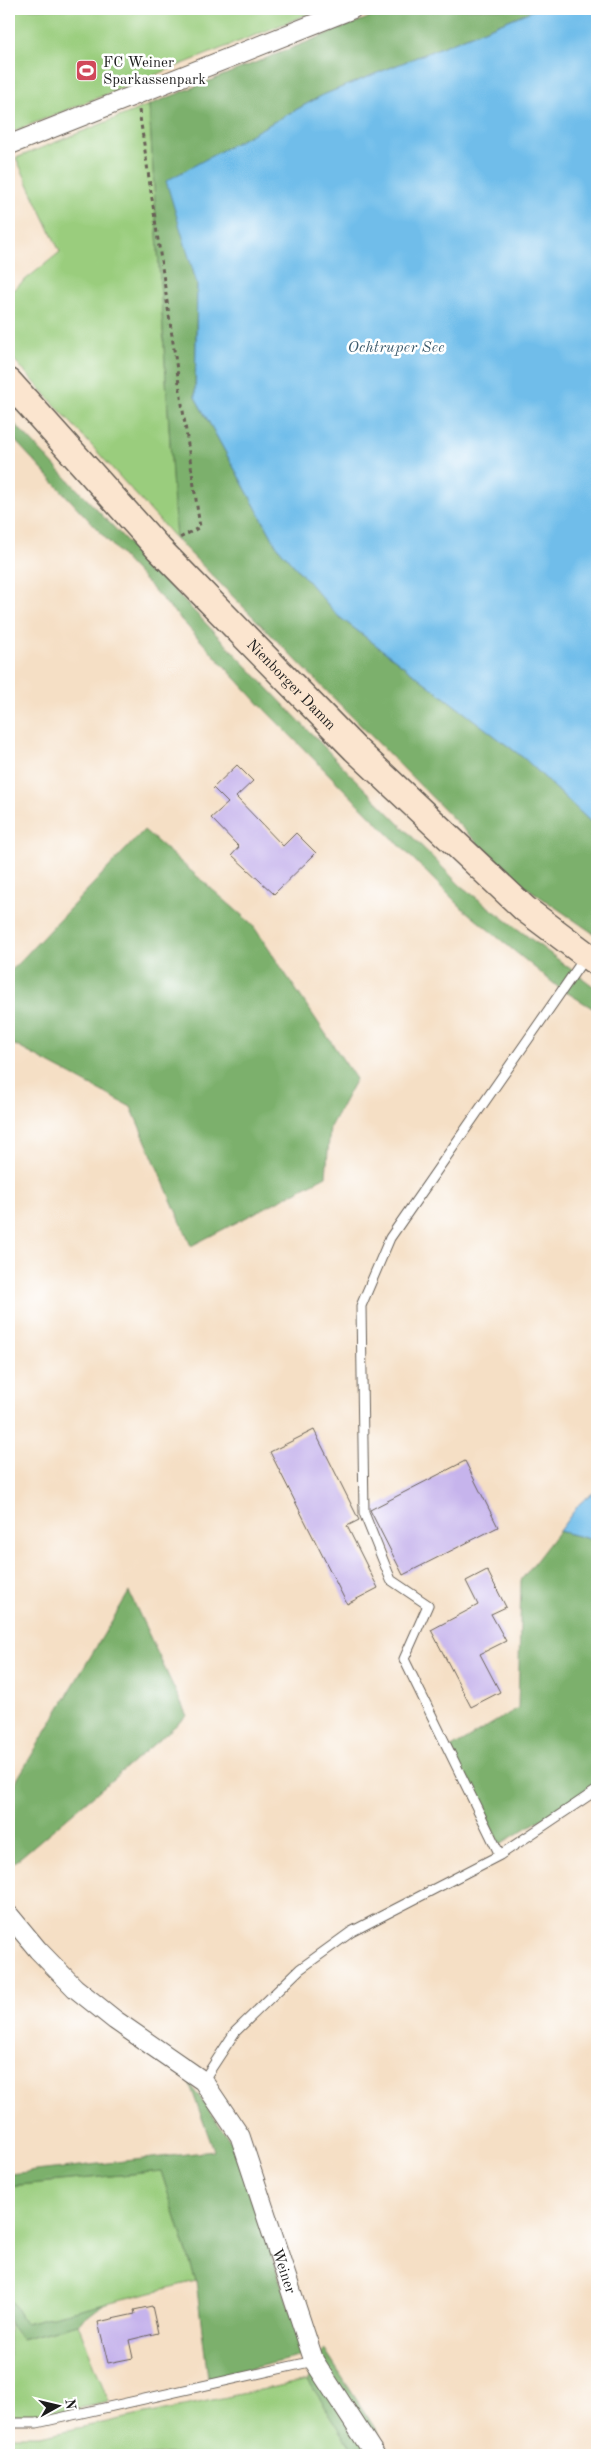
<svg xmlns="http://www.w3.org/2000/svg" width="606" height="2464" font-family="'Old Standard TT',serif">
<style>
.green{fill:#9acd7d;stroke:#5b744c}
.forest{fill:#7bb06c;stroke:#4c6644}
.water{fill:#70bdea;stroke:#466c83}
.building{fill:#c6b4ec}
.lines{fill:none;stroke-linecap:round;stroke-linejoin:round}
.service-casing{stroke:#686057;stroke-width:11}
.minor-casing{stroke:#686057;stroke-width:21}
.secondary-casing{stroke:#686057;stroke-width:29}
.path{stroke:#686057;stroke-width:3;stroke-dasharray:4 4;stroke-linecap:butt}
.service{stroke:#fff;stroke-width:9}
.minor{stroke:#fff;stroke-width:19}
.secondary{stroke:#fbe5cf;stroke-width:26}
.labels{text-anchor:middle;stroke-width:5;stroke-linejoin:round;paint-order:stroke}
.poi-label{font-size:15px;fill:#1c1c1c;stroke:#fff;text-anchor:start}
.street-label{font-size:15px;fill:#1c1c1c;stroke:#fff}
.water-label{font-size:16px;font-style:italic;fill:#3e5c6e;stroke:#fff}
</style>
<rect width="100%" height="100%" fill="#fff"/>
<filter id="ink" filterUnits="userSpaceOnUse"><feTurbulence type="fractalNoise" baseFrequency=".02" numOctaves="2"/><feDisplacementMap in="SourceGraphic" scale="10" xChannelSelector="R" yChannelSelector="G"/><feConvolveMatrix kernelMatrix="1 2 1 2 8 2 1 2 1" color-interpolation-filters="sRGB"/></filter>
<filter id="wash" filterUnits="userSpaceOnUse"><feTurbulence type="fractalNoise" baseFrequency=".0096" numOctaves="4" result="noise"/><feDisplacementMap in="SourceGraphic" scale="20" xChannelSelector="R" yChannelSelector="G"/><feGaussianBlur stdDeviation="1.12" result="paint"/><feColorMatrix in="noise" values="0 0 0 0 0 0 0 0 0 0 0 0 0 0 0 0 0 1.4 0 .05"/><feComposite in="paint" operator="in"/></filter>
<g filter="url(#wash)">
<rect width="100%" height="100%" fill="#f5dfc5"/>
<!-- green -->
<path class="green" d="M 9,9 L 321,9 L 9,133 Z
M 149,105 L 176,539 L 9,354 L 9,293 L 60,252 L 16,158 Z
M 161,2171 L 196,2281 L 25,2323 L 9,2297 L 9,2186 Z
M 9,2323 L 22,2339 L 78,2324 L 109,2402 L 38,2417 L 9,2416 Z
M 308,2380 L 356,2455 L 9,2455 L 9,2436 L 40,2436 Z"/>
<!-- forest -->
<path class="forest" d="M 390,9 L 536,9 L 323,95 L 167,181 L 197,284 L 195,397 L 277,546 L 338,616 L 525,759 L 597,828 L 597,936 L 510,876 L 176,539 L 149,105 Z
M 9,418 L 354,778 L 461,886 L 597,989 L 597,1011 L 558,987 L 462,908 L 264,709 L 9,434 Z
M 144,830 L 252,924 L 356,1079 L 330,1127 L 326,1176 L 191,1246 L 131,1107 L 9,1042 L 9,973 Z
M 559,1531 L 597,1541 L 597,1786 L 500,1844 L 450,1749 L 518,1708 L 521,1580 Z
M 129,1592 L 187,1716 L 9,1867 L 9,1793 Z
M 189,2082 L 232,2143 L 306,2355 L 208,2379 L 196,2281 L 161,2171 L 9,2186 L 9,2174 L 214,2151 Z
M 9,2297 L 25,2323 L 105,2303 L 78,2324 L 21,2339 L 9,2323 Z
M 324,2349 L 392,2455 L 356,2455 L 308,2380 Z"/>
<!-- water -->
<path class="water" d="M 536,9 L 597,9 L 597,828 L 525,759 L 338,616 L 277,546 L 195,397 L 197,284 L 166,181 L 323,95 Z
M 593,1493 L 597,1495 L 597,1541 L 559,1531 L 580,1503 Z"/>
<g id="blocks">
<!-- building -->
<path class="building" d="M 237,765 L 253,781 L 236,797 L 283,846 L 296,833 L 316,853 L 274,894 L 232,855 L 239,847 L 211,818 L 228,803 L 213,788 Z
M 314,1430 L 359,1520 L 347,1526 L 378,1588 L 347,1604 L 270,1452 Z
M 465,1461 L 498,1527 L 403,1575 L 370,1510 Z
M 487,1570 L 506,1607 L 491,1614 L 506,1641 L 480,1654 L 500,1692 L 471,1707 L 431,1630 L 478,1605 L 466,1581 Z
M 152,2306 L 158,2333 L 129,2340 L 133,2358 L 108,2363 L 98,2322 L 135,2314 L 134,2310 Z"/>
</g>
</g>
<g filter="url(#ink)">
<use href="#blocks" fill-opacity="0" stroke="#686057" stroke-width="1"/>
<g class="lines">
<defs>
<path id="service" d="M 500,1855 L 404,1659 L 428,1605 L 391,1580 L 364,1513 L 361,1306 L 390,1238 L 586,956
M 203,2081 L 235,2032 L 300,1969 L 351,1932 L 500,1855 L 597,1790
M 9,2423 L 37,2423 L 314,2361"/>
<g id="minor">
<path d="M 9,145 L 352,9"/>
<path id="s1" d="M 9,1915 L 38,1950 L 75,1988 L 115,2020 L 203,2081 L 240,2136 L 314,2361 L 375,2455"/>
</g>
<g id="secondary">
<path id="s2" d="M 9,382 L 159,549 L 355,749 L 525,909 L 597,963"/>
</g>
</defs>
<!-- service casing -->
<use href="#service" class="service-casing"/>
<!-- minor casing -->
<use href="#minor" class="minor-casing"/>
<!-- secondary casing -->
<use href="#secondary" class="secondary-casing"/>
<!-- path -->
<path class="path" d="M 139,110 L 200,527 L 178,539"/>
<!-- service -->
<use href="#service" class="service"/>
<!-- minor -->
<use href="#minor" class="minor"/>
<!-- secondary -->
<use href="#secondary" class="secondary"/>
</g>
</g>
<!-- icons -->
<defs>
<symbol id="stadium-square" viewBox="-11 -11 22 22"><rect x="-9" y="-9" width="18" height="18" rx="4" fill="#d1495b" stroke="#fff"/><path d="M0-5a6.5 5 0 1 0 0 10a6.5 5 0 1 0 0-10ZM-3.5-1.8h7v3.6h-7Z" fill="#fff"/></symbol>
</defs>
<g fill-rule="evenodd">
<use href="#stadium-square" x="74" y="58" width="25" height="25"/>
</g>
<g class="labels">
<!-- poi labels -->
<g class="poi-label">
<text x="103" y="67">FC Weiner<tspan x="103" dy="17">Sparkassenpark</tspan></text>
</g>
<!-- street labels -->
<g class="street-label">
<text dy="5" stroke="none"><textPath href="#s2" startOffset="414">Nienborger Damm</textPath></text>
<text dy="5" stroke="none"><textPath href="#s1" startOffset="465">Weiner</textPath></text>
</g>
<!-- water labels -->
<g class="water-label">
<text x="396" y="352">Ochtruper See</text>
</g>
</g>
<!-- margin -->
<rect width="606" height="2464" fill="none" stroke="#fff" stroke-width="30"/>
<!-- north arrow -->
<g transform="translate(58 2406) rotate(82)" stroke="#ffffff" stroke-width="4" paint-order="stroke">
<path d="M0-4L9 19L0 12L-9 19Z" fill="#1c1c1c"/>
<text y="-8" font-size="14" font-weight="bold" text-anchor="middle" fill="#1c1c1c">N</text>
</g>
</svg>
